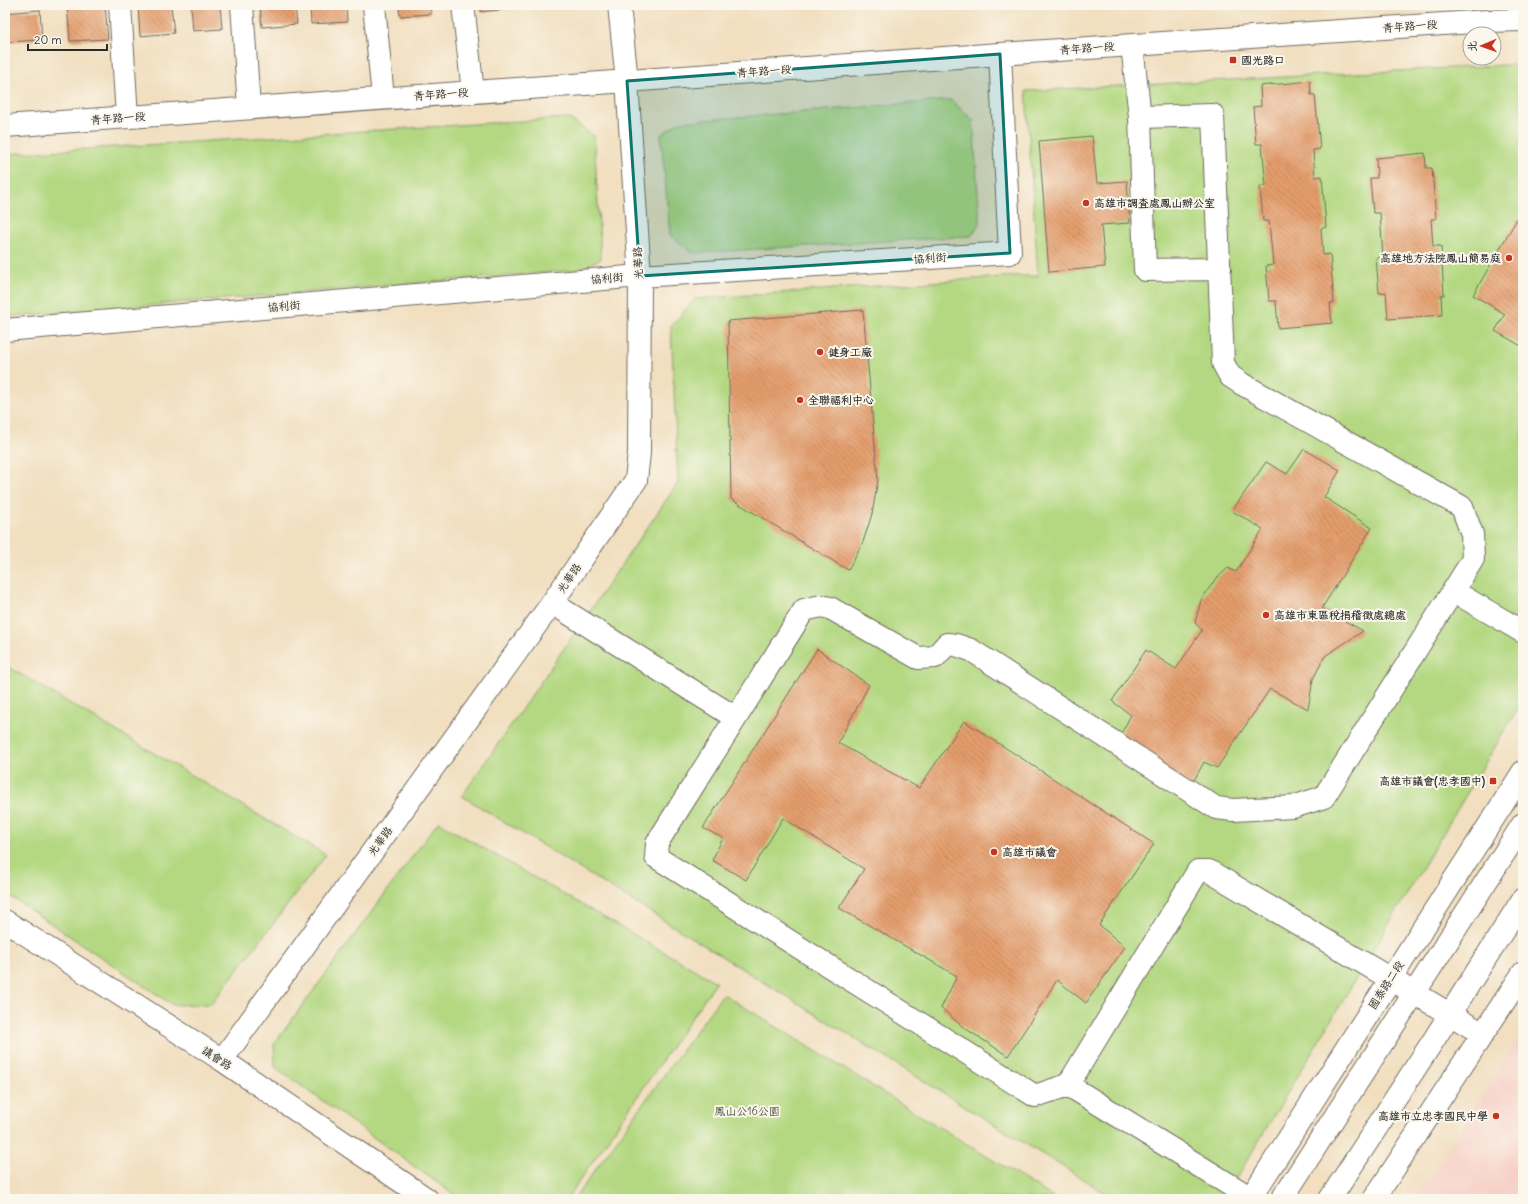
<svg xmlns="http://www.w3.org/2000/svg" width="1528" height="1204" font-family="Delius,'LXGW WenKai TC',sans-serif">
<style>
.built{fill:#f7d1c7}
.green{fill:#b3d881;stroke:#6f8256}
.building{fill:url(#building-back-hatch)}
.lines{fill:none;stroke-linecap:round;stroke-linejoin:round}
.minor-casing{stroke:#706a5f;stroke-width:24}
.minor{stroke:#fff;stroke-width:22}
.marked{fill:#0f766e;fill-opacity:0.2;stroke:#0f766e;stroke-width:3;stroke-linejoin:round}
.poi-dot{fill:#c8321e;stroke:#fbf7ec;stroke-width:1.5}
.labels{text-anchor:middle;stroke-width:4;stroke-linejoin:round;paint-order:stroke}
.street-label{font-size:11px;fill:#2b2b2b;stroke:#fbf7ec}
.poi-label{font-size:11px;font-weight:bold;fill:#2b2b2b;stroke:#fbf7ec;text-anchor:start}
.park-label{font-size:11px;fill:#4d5640;stroke:#fbf7ec}
</style>
<defs>
<pattern id="building-back-hatch" width="6" height="6" patternUnits="userSpaceOnUse"><rect width="6" height="6" fill="#e49d6c"/><path d="M-1 5l2 2M0 0l6 6M5-1l2 2" fill="none" stroke="#b98059"/></pattern>
</defs>
<rect width="100%" height="100%" fill="#fbf7ec"/>
<filter id="ink" filterUnits="userSpaceOnUse"><feTurbulence type="fractalNoise" baseFrequency=".025" numOctaves="2"/><feDisplacementMap in="SourceGraphic" scale="8" xChannelSelector="R" yChannelSelector="G"/><feConvolveMatrix kernelMatrix="1 2 1 2 8 2 1 2 1" color-interpolation-filters="sRGB"/></filter>
<filter id="wash" filterUnits="userSpaceOnUse"><feTurbulence type="fractalNoise" baseFrequency=".012" numOctaves="4" result="noise"/><feDisplacementMap in="SourceGraphic" scale="16" xChannelSelector="R" yChannelSelector="G"/><feGaussianBlur stdDeviation="0.9" result="paint"/><feColorMatrix in="noise" values="0 0 0 0 0 0 0 0 0 0 0 0 0 0 0 0 0 1.4 0 .05"/><feComposite in="paint" operator="in"/></filter>
<g filter="url(#wash)">
<rect width="100%" height="100%" fill="#f1dfc0"/>
<!-- built -->
<path class="built" d="M 1523,1032 L 1523,1199 L 1416,1199 Z"/>
<!-- green -->
<path class="green" d="M 1523,64 L 1523,700 L 1224,1199 L 1115,1199 L 462,796 L 678,483 L 671,326 L 695,299 L 1016,276 L 1038,276 L 1026,91 Z
M 951,100 L 973,120 L 980,223 L 971,236 L 693,253 L 670,235 L 661,135 L 679,122 Z
M 568,118 L 594,136 L 601,259 L 577,270 L 5,317 L 5,154 Z
M 5,665 L 326,855 L 211,1004 L 173,1005 L 5,893 Z
M 438,822 L 716,982 L 567,1199 L 460,1199 L 275,1067 L 274,1044 Z
M 723,994 L 1056,1199 L 574,1199 Z"/>
<g id="blocks">
<!-- building -->
<path class="building" d="M 67,5 L 105,5 L 108,39 L 70,41 Z
M 138,5 L 171,5 L 174,33 L 140,36 Z
M 191,5 L 220,5 L 222,29 L 193,31 Z
M 260,5 L 295,5 L 297,24 L 262,27 Z
M 310,5 L 346,5 L 347,22 L 311,24 Z
M 399,5 L 430,5 L 431,14 L 400,16 Z
M 481,5 L 515,5 L 515,8 L 481,12 Z
M 40,10 L 42,40 L 5,42 L 5,13 Z
M 1310,81 L 1311,95 L 1315,95 L 1320,149 L 1313,150 L 1315,177 L 1322,176 L 1326,227 L 1321,228 L 1323,255 L 1330,254 L 1334,303 L 1330,303 L 1332,323 L 1278,328 L 1276,301 L 1269,301 L 1266,266 L 1273,265 L 1269,221 L 1263,221 L 1260,186 L 1266,186 L 1262,144 L 1256,144 L 1253,107 L 1261,106 L 1260,86 Z
M 1092,136 L 1097,183 L 1127,181 L 1130,223 L 1101,225 L 1105,267 L 1049,272 L 1039,141 Z
M 1425,153 L 1426,168 L 1432,168 L 1436,219 L 1431,219 L 1433,246 L 1441,246 L 1444,295 L 1441,295 L 1442,315 L 1388,319 L 1386,292 L 1379,293 L 1376,258 L 1383,257 L 1380,213 L 1373,213 L 1370,178 L 1377,178 L 1376,158 Z
M 1517,219 L 1523,222 L 1523,347 L 1495,331 L 1505,314 L 1473,295 Z
M 863,310 L 878,480 L 872,514 L 863,542 L 848,570 L 731,499 L 728,321 Z
M 1304,449 L 1340,470 L 1324,497 L 1372,528 L 1322,608 L 1363,631 L 1325,656 L 1313,679 L 1308,709 L 1270,689 L 1217,768 L 1204,762 L 1191,786 L 1117,741 L 1131,715 L 1112,701 L 1146,650 L 1176,669 L 1202,630 L 1195,623 L 1201,600 L 1215,580 L 1228,568 L 1236,572 L 1263,529 L 1232,511 L 1266,462 L 1287,474 Z
M 817,649 L 869,685 L 838,743 L 919,788 L 964,721 L 1154,844 L 1099,925 L 1125,947 L 1086,1003 L 1057,980 L 1008,1056 L 963,1027 L 941,1008 L 957,976 L 839,908 L 864,869 L 783,818 L 746,880 L 712,860 L 723,838 L 703,828 Z"/>
</g>
</g>
<g filter="url(#ink)">
<use href="#blocks" fill-opacity="0" stroke="#706a5f" stroke-width="1"/>
<g class="lines">
<defs>
<path id="minor" d="M 120,5 L 127,117
M 242,5 L 249,108
M 374,5 L 383,98
M 463,5 L 473,92
M 1132,45 L 1140,117 L 1145,270 L 1220,269
M 1140,117 L 1213,115 L 1223,363 L 1230,376 L 1242,384 L 1462,507 L 1472,534 L 1473,559 L 1324,797 L 1293,807 L 1233,810 L 1216,808 L 971,650 L 956,645 L 947,644 L 935,657 L 918,658 L 830,608 L 821,606 L 804,610 L 657,843 L 656,857 L 1035,1096 L 1068,1085 L 1198,871 L 1209,871 L 1483,1034
M 5,126 L 1000,54 L 1488,21 L 1523,20
M 5,330 L 640,276 L 1010,253 L 1000,54
M 1453,591 L 1523,632
M 552,603 L 736,718
M 5,921 L 222,1060 L 427,1199
M 222,1060 L 552,603 L 636,480 L 639,453 L 640,276 L 627,81 L 619,5
M 1068,1085 L 1251,1198
M 1250,1199 L 1523,772
M 1282,1199 L 1523,824
M 1330,1199 L 1433,1041 L 1523,899
M 1374,1199 L 1523,973"/>
</defs>
<!-- minor casing -->
<use href="#minor" class="minor-casing"/>
<!-- minor -->
<use href="#minor" class="minor"/>
</g>
</g>
<!-- marked area -->
<path class="marked" d="M 1000,54 L 1010,253 L 640,276 L 627,81 Z"/>
<!-- markers -->
<g class="poi-dot">
<rect x="1229" y="56" width="8" height="8" rx="2"/>
<circle cx="1086" cy="203" r="4"/>
<circle cx="1509" cy="258" r="4"/>
<circle cx="820" cy="352" r="4"/>
<circle cx="800" cy="400" r="4"/>
<circle cx="1266" cy="615" r="4"/>
<rect x="1489" y="777" width="8" height="8" rx="2"/>
<circle cx="994" cy="852" r="4"/>
<circle cx="1496" cy="1116" r="4"/>
</g>
<g class="labels">
<!-- street labels -->
<g class="street-label">
<text transform="translate(1410 26) rotate(-4)" y="4">青年路一段</text>
<text transform="translate(1087 48) rotate(-4)" y="4">青年路一段</text>
<text transform="translate(764 71) rotate(-4)" y="4">青年路一段</text>
<text transform="translate(441 94) rotate(-4)" y="4">青年路一段</text>
<text transform="translate(118 118) rotate(-4)" y="4">青年路一段</text>
<text transform="translate(930 258) rotate(-4)" y="4">協利街</text>
<text transform="translate(638 263) rotate(-93)" y="4">光華路</text>
<text transform="translate(607 278) rotate(-5)" y="4">協利街</text>
<text transform="translate(284 306) rotate(-5)" y="4">協利街</text>
<text transform="translate(569 578) rotate(-56)" y="4">光華路</text>
<text transform="translate(380 841) rotate(-54)" y="4">光華路</text>
<text transform="translate(1386 985) rotate(-57)" y="4">國泰路二段</text>
<text transform="translate(217 1058) rotate(33)" y="4">議會路</text>
</g>
<!-- poi labels -->
<g class="poi-label">
<text x="1241" y="64">國光路口</text>
<text x="1094" y="207">高雄市調查處鳳山辦公室</text>
<text x="1501" y="262" text-anchor="end">高雄地方法院鳳山簡易庭</text>
<text x="828" y="356">健身工廠</text>
<text x="808" y="404">全聯福利中心</text>
<text x="1274" y="619">高雄市東區稅捐稽徵處總處</text>
<text x="1485" y="785" text-anchor="end">高雄市議會(忠孝國中)</text>
<text x="1002" y="856">高雄市議會</text>
<text x="1488" y="1120" text-anchor="end">高雄市立忠孝國民中學</text>
</g>
<!-- park labels -->
<g class="park-label">
<text x="747" y="1115">鳳山公16公園</text>
</g>
</g>
<!-- margin -->
<rect width="1528" height="1204" fill="none" stroke="#fbf7ec" stroke-width="20"/>
<!-- north arrow -->
<g transform="translate(1482 46) rotate(268)"><circle r="19" fill="#fbf7ec" stroke="#a8a59f"/>
<path d="M0-3L7 15L0 10L-7 15Z" fill="#c8321e"/>
<text y="-6" font-size="11" font-weight="bold" text-anchor="middle" fill="#2b2b2b">北</text>
</g>
<!-- scale -->
<path d="M28 44v6h79v-6" fill="none" stroke="#2b2b2b" stroke-width="2"/>
<text x="34" y="44" font-size="12" fill="#2b2b2b" stroke="#fbf7ec" stroke-width="3" paint-order="stroke">20 m</text>
</svg>
